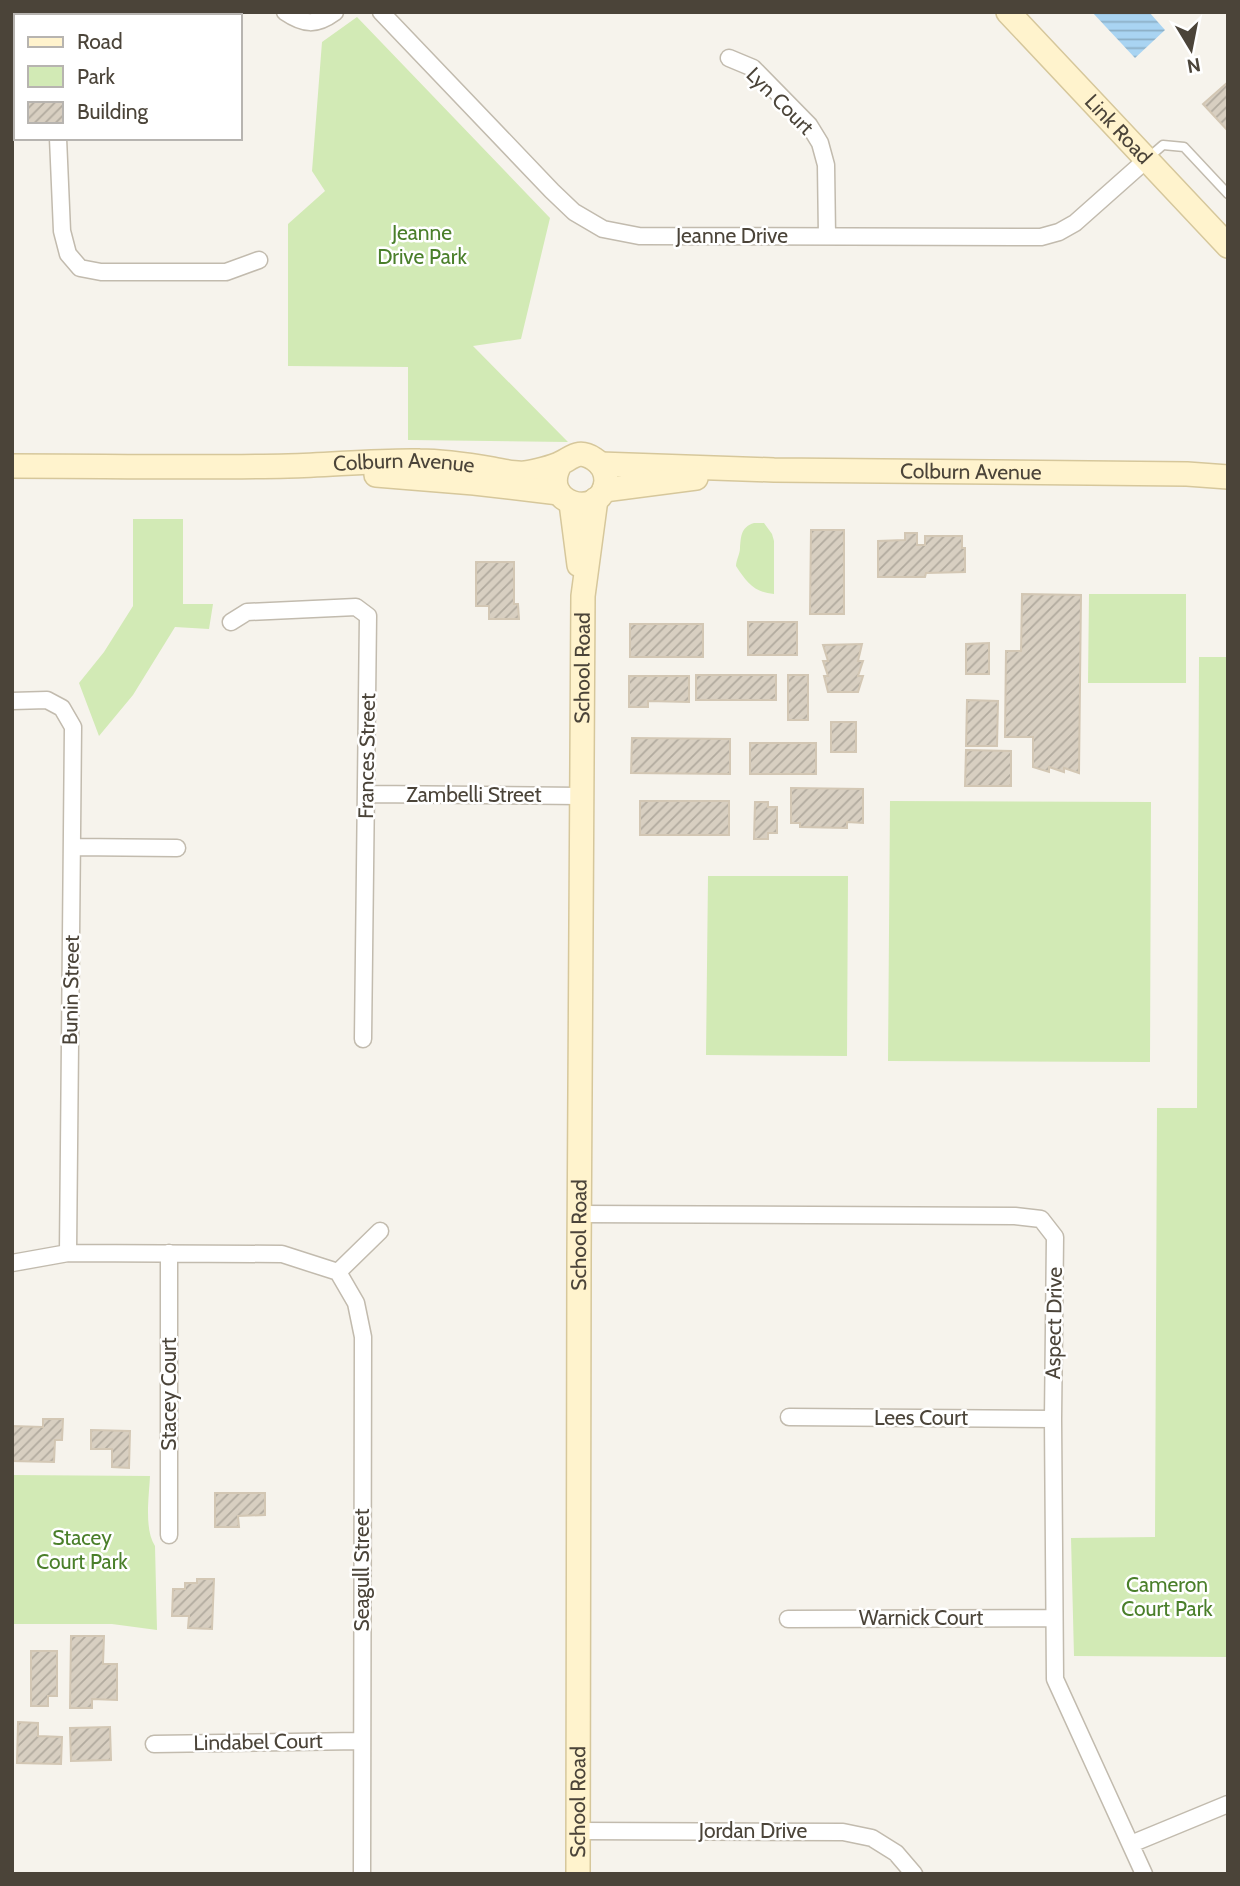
<svg xmlns="http://www.w3.org/2000/svg" width="1240" height="1886" font-family="Cabin,sans-serif">
<style>
.green{fill:#d2eab5}
.water{fill:url(#water-rules)}
.building{fill:url(#building-hatch);stroke:#d3c7b4;stroke-width:2}
.lines{fill:none;stroke-linecap:round;stroke-linejoin:round}
.lane-casing{stroke:#c2bbae;stroke-width:11}
.street-casing{stroke:#c2bbae;stroke-width:19}
.secondary-casing{stroke:#d6c79b;stroke-width:26}
.lane{stroke:#fff;stroke-width:8}
.street{stroke:#fff;stroke-width:16}
.secondary{stroke:#fff3cd;stroke-width:23}
.labels{text-anchor:middle;stroke-width:5;stroke-linejoin:round;paint-order:stroke}
.street-label{font-size:21px;fill:#4b4439;stroke:#fff}
.park-label{font-size:21px;fill:#4a7f2a;stroke:#fff}
</style>
<defs>
<pattern id="water-rules" width="6" height="5" patternUnits="userSpaceOnUse" patternTransform="scale(1.75)"><rect width="6" height="5" fill="#a9d4f2"/><path d="M0 2.5h6" fill="none" stroke="#8caec5"/></pattern>
<pattern id="building-hatch" width="6" height="6" patternUnits="userSpaceOnUse" patternTransform="scale(1.75)"><rect width="6" height="6" fill="#d8cfc1"/><path d="M-1 1l2-2M0 6l6-6M5 7l2-2" fill="none" stroke="#b1aa9e"/></pattern>
</defs>
<rect width="100%" height="100%" fill="#f6f3ec"/>
<!-- green -->
<path class="green" d="M 357,17 L 550,218 L 521,339 L 473,346 L 568,442 L 408,440 L 408,367 L 288,366 L 288,224 L 325,191 L 312,171 L 322,42 Z
M 133,519 L 183,519 L 183,604 L 213,604 L 209,629 L 175,627 L 133,695 L 99,736 L 79,683 L 104,652 L 133,606 Z
M 754,523 L 764,523 L 772,534 L 774,541 L 774,594 C 754,592 747,583 736,566 C 736,560 740,554 740,548 C 741,536 741,527 754,523 Z
M 1089,594 L 1186,594 L 1186,683 L 1088,683 Z
M 1199,657 L 1228,657 L 1228,1657 L 1074,1656 L 1071,1538 L 1155,1537 L 1157,1108 L 1197,1108 Z
M 890,801 L 1151,802 L 1150,1062 L 888,1061 Z
M 708,876 L 848,876 L 847,1056 L 706,1055 Z
M 12,1475 L 150,1476 C 149,1497 144,1529 155,1546 L 157,1630 L 112,1624 L 12,1624 Z"/>
<!-- water -->
<path class="water" d="M 1092,12 L 1149,12 L 1165,30 L 1135,58 Z"/>
<!-- building -->
<path class="building" d="M 1228,82 L 1228,131 L 1203,104 Z
M 811,530 L 844,530 L 844,614 L 810,614 Z
M 905,533 L 917,533 L 917,545 L 925,545 L 925,536 L 962,536 L 962,548 L 965,548 L 965,572 L 926,573 L 925,577 L 878,577 L 878,541 L 905,540 Z
M 476,562 L 514,562 L 514,604 L 518,604 L 519,619 L 489,619 L 489,606 L 476,606 Z
M 1022,594 L 1081,595 L 1079,773 L 1064,768 L 1064,772 L 1049,767 L 1049,772 L 1033,767 L 1033,737 L 1005,737 L 1006,651 L 1021,651 Z
M 748,622 L 797,622 L 797,655 L 748,655 Z
M 630,624 L 703,624 L 703,657 L 630,657 Z
M 989,643 L 989,674 L 966,674 L 966,644 Z
M 862,644 L 858,661 L 863,661 L 858,676 L 863,676 L 858,692 L 828,692 L 824,676 L 828,676 L 823,661 L 828,661 L 823,645 Z
M 696,675 L 776,675 L 776,700 L 696,700 Z
M 788,675 L 808,675 L 808,720 L 788,720 Z
M 629,676 L 689,676 L 689,702 L 648,701 L 648,707 L 629,707 Z
M 967,700 L 998,701 L 997,746 L 966,746 Z
M 831,722 L 856,722 L 856,752 L 831,752 Z
M 632,738 L 730,739 L 730,774 L 631,773 Z
M 750,743 L 816,743 L 816,774 L 750,774 Z
M 966,750 L 1011,751 L 1011,786 L 965,786 Z
M 791,788 L 863,789 L 863,823 L 847,822 L 847,828 L 800,827 L 800,823 L 791,823 Z
M 640,801 L 729,801 L 729,835 L 640,835 Z
M 755,802 L 768,802 L 768,807 L 777,807 L 777,833 L 768,833 L 768,839 L 754,839 Z
M 43,1419 L 63,1419 L 62,1440 L 55,1440 L 54,1462 L 12,1461 L 12,1426 L 43,1427 Z
M 91,1430 L 130,1431 L 129,1468 L 112,1467 L 112,1449 L 91,1449 Z
M 215,1493 L 265,1493 L 265,1515 L 238,1516 L 239,1527 L 215,1527 Z
M 197,1579 L 214,1579 L 212,1629 L 188,1628 L 189,1616 L 172,1616 L 173,1589 L 185,1589 L 185,1583 L 197,1583 Z
M 71,1636 L 104,1636 L 103,1664 L 117,1664 L 117,1700 L 92,1699 L 92,1708 L 70,1708 Z
M 31,1651 L 57,1651 L 57,1696 L 48,1696 L 48,1706 L 31,1706 Z
M 18,1722 L 38,1723 L 38,1736 L 62,1737 L 61,1764 L 17,1763 Z
M 110,1727 L 111,1760 L 71,1761 L 70,1728 Z"/>
<g class="lines">
<defs>
<path id="lane" d="M 1148,158 L 1163,145 L 1184,147 L 1228,194"/>
<path id="street" d="M 285,12 C 304,25 316,26 335,12
M 381,12 L 552,191 L 574,212 L 603,229 L 639,236 L 1041,237 L 1059,232 L 1075,223 L 1146,160
M 12,13 L 32,16
M 147,16 L 153,12
M 729,58 L 753,68 L 809,125 L 820,143 L 826,165 L 827,236
M 58,138 L 62,231 L 68,254 L 80,268 L 101,272 L 226,272 L 259,260
M 231,622 L 247,612 L 356,607 L 368,616 L 363,1039
M 12,701 L 47,700 L 62,708 L 73,727 L 68,1253
M 367,794 L 581,796
M 72,847 L 177,848
M 579,1214 L 1015,1216 L 1041,1219 L 1055,1237 L 1053,1419 L 1055,1679 L 1144,1874
M 12,1263 L 68,1253 L 282,1254 L 338,1272 L 356,1303 L 363,1337 L 362,1874
M 338,1272 L 380,1231
M 789,1417 L 1053,1419
M 169,1535 L 169,1253
M 788,1619 L 1054,1618
M 154,1744 L 361,1741
M 578,1831 L 843,1832 L 872,1838 L 896,1853 L 914,1874
M 1131,1844 L 1228,1804"/>
<g id="secondary">
<path id="s1" d="M 1008,12 L 1228,246"/>
<path id="s2" d="M 600,464 L 774,470 L 1187,474 L 1228,477"/>
<path id="s3" d="M 12,466 C 104,466 196,468 288,466 C 332,465 376,460 420,461 C 444,461 469,465 493,469 C 504,471 514,474 525,473 C 534,472 553,467 561,463 C 573,457 579,449 594,459 C 602,464 606,473 606,481 C 602,522 536,504 561,463"/>
<path d="M 376,475 L 474,483 L 559,493"/>
<path d="M 604,490 L 696,478"/>
<path d="M 571,503 L 579,565"/>
<path id="s4" d="M 578,1874 L 579,1256 L 583,596 L 596,499"/>
</g>
</defs>
<!-- lane casing -->
<use href="#lane" class="lane-casing"/>
<!-- street casing -->
<use href="#street" class="street-casing"/>
<!-- secondary casing -->
<use href="#secondary" class="secondary-casing"/>
<!-- lane -->
<use href="#lane" class="lane"/>
<!-- street -->
<use href="#street" class="street"/>
<!-- secondary -->
<use href="#secondary" class="secondary"/>
</g>
<g class="labels">
<!-- street labels -->
<g class="street-label">
<text transform="translate(780 101) rotate(45)" y="7">Lyn Court</text>
<text dy="7" stroke="none"><textPath href="#s1" startOffset="161">Link Road</textPath></text>
<text x="732" y="243">Jeanne Drive</text>
<text dy="7" stroke="none"><textPath href="#s3" startOffset="392">Colburn Avenue</textPath></text>
<text dy="7" stroke="none"><textPath href="#s2" startOffset="371">Colburn Avenue</textPath></text>
<text dy="7" stroke="none"><textPath href="#s4" startOffset="1206">School Road</textPath></text>
<text transform="translate(367 756) rotate(-89)" y="7">Frances Street</text>
<text x="474" y="802">Zambelli Street</text>
<text transform="translate(71 990) rotate(-89)" y="7">Bunin Street</text>
<text dy="7" stroke="none"><textPath href="#s4" startOffset="639">School Road</textPath></text>
<text transform="translate(1054 1323) rotate(-89)" y="7">Aspect Drive</text>
<text transform="translate(169 1394) rotate(-90)" y="7">Stacey Court</text>
<text x="921" y="1425">Lees Court</text>
<text transform="translate(362 1570) rotate(-90)" y="7">Seagull Street</text>
<text x="921" y="1625">Warnick Court</text>
<text transform="translate(258 1742) rotate(-1)" y="7">Lindabel Court</text>
<text dy="7" stroke="none"><textPath href="#s4" startOffset="72">School Road</textPath></text>
<text x="753" y="1838">Jordan Drive</text>
</g>
<!-- park labels -->
<g class="park-label">
<text x="422" y="240">Jeanne<tspan x="422" dy="24">Drive Park</tspan></text>
<text x="82" y="1545">Stacey<tspan x="82" dy="24">Court Park</tspan></text>
<text x="1167" y="1592">Cameron<tspan x="1167" dy="24">Court Park</tspan></text>
</g>
</g>
<!-- border -->
<rect width="1240" height="1886" fill="none" stroke="#4b4439" stroke-width="28"/>
<!-- legend -->
<rect x="14" y="14" width="228" height="126" fill="#ffffff" stroke="#b7b4b0" stroke-width="2"/>
<rect x="28" y="37" width="35" height="10" fill="#fff3cd" stroke="#b7b4b0" stroke-width="2"/>
<text x="77" y="49" font-size="21" fill="#4b4439">Road</text>
<rect x="28" y="66" width="35" height="21" fill="#d2eab5" stroke="#b7b4b0" stroke-width="2"/>
<text x="77" y="84" font-size="21" fill="#4b4439">Park</text>
<rect x="28" y="102" width="35" height="21" fill="url(#building-hatch)" stroke="#b7b4b0" stroke-width="2"/>
<text x="77" y="119" font-size="21" fill="#4b4439">Building</text>
<!-- north arrow -->
<g transform="translate(1191 49) rotate(170)" stroke="#ffffff" stroke-width="5" paint-order="stroke">
<path d="M0-5L12 26L0 18L-12 26Z" fill="#4b4439"/>
<text y="-10" font-size="19" font-weight="bold" text-anchor="middle" fill="#4b4439">N</text>
</g>
</svg>
